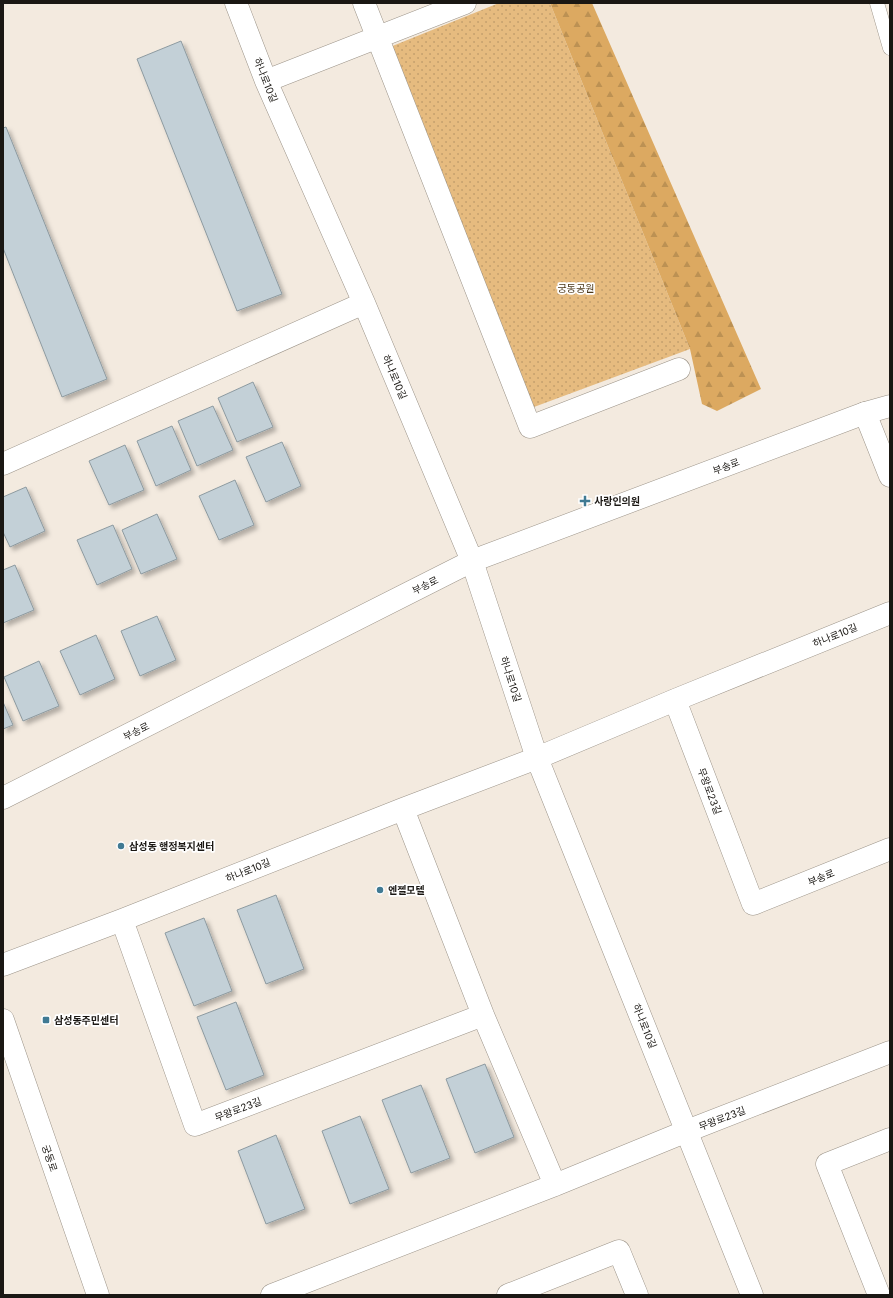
<svg xmlns="http://www.w3.org/2000/svg" width="893" height="1298" font-family="Inter,'Noto Sans KR',sans-serif">
<style>
.grass{fill:url(#grass-dots)}
.forest{fill:url(#forest-firs)}
.building{fill:#c3d0d7;stroke:#8d9aa0;filter:url(#shadow)}
.lines{fill:none;stroke-linecap:round;stroke-linejoin:round}
.lane-casing{stroke:#9c9489;stroke-width:15}
.street-casing{stroke:#9c9489;stroke-width:23}
.secondary-casing{stroke:#9c9489;stroke-width:23}
.lane{stroke:#fff;stroke-width:14}
.street{stroke:#fff;stroke-width:22}
.secondary{stroke:#fff;stroke-width:22}
.poi-dot{fill:#407a93;stroke:#fff;stroke-width:1.5}
.labels{text-anchor:middle;stroke-width:3.5;stroke-linejoin:round;paint-order:stroke}
.street-label{font-size:10px;fill:#1a1713;stroke:#fff}
.park-label{font-size:10px;fill:#4d3819;stroke:#fff}
.poi-label{font-size:10px;font-weight:bold;fill:#1a1713;stroke:#fff;text-anchor:start}
</style>
<defs>
<pattern id="grass-dots" width="8" height="8" patternUnits="userSpaceOnUse"><rect width="8" height="8" fill="#e6bb7f"/><path d="M2 2h.1M6 6h.1" fill="none" stroke="#c5a06d" stroke-width="1.8" stroke-linecap="round"/></pattern>
<pattern id="forest-firs" width="22" height="20" patternUnits="userSpaceOnUse"><rect width="22" height="20" fill="#dca961"/><path d="M5 1l3.5 6h-7zM16 11l3.5 6h-7z" fill="#bc9153"/></pattern>
<filter id="shadow"><feDropShadow dx="3.5" dy="3.5" stdDeviation="2" flood-color="#0004"/></filter>
</defs>
<rect width="100%" height="100%" fill="#f3eadf"/>
<!-- grass -->
<path class="grass" d="M 499,3 L 550,3 L 690,349 L 534,407 L 390,47 Z"/>
<!-- forest -->
<path class="forest" d="M 550,3 L 592,3 L 761,389 L 717,411 L 702,404 L 690,349 Z"/>
<!-- building -->
<path class="building" d="M 181,41 L 282,294 L 237,311 L 137,59 Z
M 6,127 L 107,379 L 62,397 L 3,248 L 3,128 Z
M 253,382 L 273,427 L 237,442 L 218,398 Z
M 213,406 L 233,450 L 197,466 L 178,421 Z
M 172,426 L 191,470 L 156,486 L 137,441 Z
M 282,442 L 301,486 L 266,502 L 246,457 Z
M 125,445 L 144,490 L 109,505 L 89,461 Z
M 235,480 L 254,525 L 219,540 L 199,496 Z
M 26,487 L 45,531 L 10,547 L 3,532 L 3,497 Z
M 157,514 L 177,559 L 141,574 L 122,530 Z
M 113,525 L 132,569 L 97,585 L 77,540 Z
M 15,565 L 34,610 L 3,623 L 3,570 Z
M 157,616 L 176,660 L 140,676 L 121,631 Z
M 96,635 L 115,679 L 80,695 L 60,651 Z
M 39,661 L 59,706 L 23,721 L 4,677 Z
M 3,702 L 13,725 L 3,729 Z
M 276,895 L 304,969 L 266,984 L 237,910 Z
M 204,918 L 232,991 L 194,1006 L 165,933 Z
M 236,1002 L 264,1075 L 226,1090 L 197,1017 Z
M 485,1064 L 514,1137 L 475,1153 L 446,1079 Z
M 421,1085 L 450,1158 L 411,1173 L 382,1100 Z
M 360,1116 L 389,1189 L 350,1204 L 322,1131 Z
M 276,1135 L 305,1209 L 266,1224 L 238,1151 Z"/>
<g class="lines">
<defs>
<path id="lane" d="M 877,3 L 890,48"/>
<path id="street" d="M 236,3 L 266,81 L 364,303 L 472,561 L 537,758 L 752,1295
M 364,3 L 530,427 L 679,369
M 266,81 L 465,3
M 865,413 L 890,476
M 3,464 L 364,303
M 675,700 L 753,904 L 890,849
M 403,809 L 483,1015 L 555,1185
M 122,920 L 195,1125 L 483,1015
M 3,965 L 122,920 L 403,809 L 537,758 L 675,700 L 890,613
M 3,1020 L 98,1295
M 272,1295 L 555,1185 L 687,1131 L 890,1052
M 508,1295 L 619,1251 L 637,1295
M 879,1295 L 827,1164 L 890,1139"/>
<path id="secondary" d="M 3,798 L 472,561 L 865,413 L 890,406"/>
</defs>
<!-- lane casing -->
<use href="#lane" class="lane-casing"/>
<!-- street casing -->
<use href="#street" class="street-casing"/>
<!-- secondary casing -->
<use href="#secondary" class="secondary-casing"/>
<!-- lane -->
<use href="#lane" class="lane"/>
<!-- street -->
<use href="#street" class="street"/>
<!-- secondary -->
<use href="#secondary" class="secondary"/>
</g>
<!-- markers -->
<g class="poi-dot">
<path d="M583 495h4v4h4v4h-4v4h-4v-4h-4v-4h4z"/>
<circle cx="121" cy="846" r="4"/>
<circle cx="380" cy="890" r="4"/>
<rect x="42" y="1016" width="8" height="8" rx="2"/>
</g>
<g class="labels">
<!-- street labels -->
<g class="street-label">
<text transform="translate(266 80) rotate(68)" y="4">하나로10길</text>
<text transform="translate(395 377) rotate(67)" y="4">하나로10길</text>
<text transform="translate(726 466) rotate(-21)" y="4">부송로</text>
<text transform="translate(425 585) rotate(-27)" y="4">부송로</text>
<text transform="translate(835 635) rotate(-22)" y="4">하나로10길</text>
<text transform="translate(511 679) rotate(72)" y="4">하나로10길</text>
<text transform="translate(136 731) rotate(-27)" y="4">부송로</text>
<text transform="translate(710 791) rotate(69)" y="4">무왕로23길</text>
<text transform="translate(248 870) rotate(-22)" y="4">하나로10길</text>
<text transform="translate(821 877) rotate(-22)" y="4">부송로</text>
<text transform="translate(645 1026) rotate(68)" y="4">하나로10길</text>
<text transform="translate(238 1109) rotate(-21)" y="4">무왕로23길</text>
<text transform="translate(722 1118) rotate(-21)" y="4">무왕로23길</text>
<text transform="translate(50 1158) rotate(71)" y="4">궁동로</text>
</g>
<!-- park labels -->
<g class="park-label">
<text x="576" y="292">궁동공원</text>
</g>
<!-- poi labels -->
<g class="poi-label">
<text x="594" y="505">사랑인의원</text>
<text x="129" y="850">삼성동 행정복지센터</text>
<text x="388" y="894">엔젤모텔</text>
<text x="54" y="1024">삼성동주민센터</text>
</g>
</g>
<!-- border -->
<rect width="893" height="1298" fill="none" stroke="#1a1713" stroke-width="8"/>
</svg>
